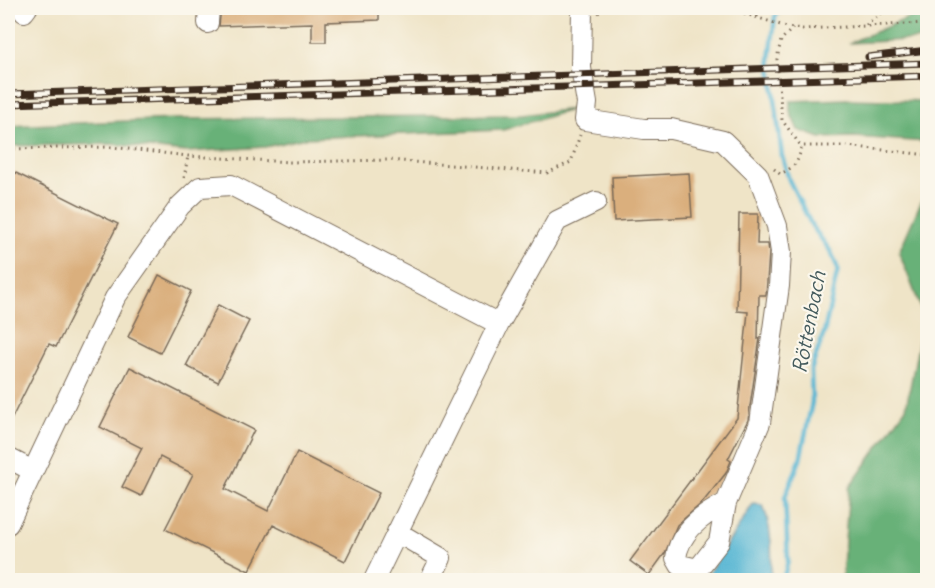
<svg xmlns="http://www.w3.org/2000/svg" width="935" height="588" font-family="Delius,sans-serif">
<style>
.forest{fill:#68b178;stroke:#526e4b;stroke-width:1.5}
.water{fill:#54b5d3;stroke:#487078;stroke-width:1.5}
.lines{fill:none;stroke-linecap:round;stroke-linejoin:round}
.stream{stroke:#54b5d3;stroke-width:4.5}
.building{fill:#daaf7d}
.minor-casing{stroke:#7a6b59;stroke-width:22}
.path{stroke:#7a6b59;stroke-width:3;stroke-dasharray:1.5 4.5;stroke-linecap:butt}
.minor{stroke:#fff;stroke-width:20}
.rail-casing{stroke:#3b2a1e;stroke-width:7}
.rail{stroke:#fbf7ec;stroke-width:4.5;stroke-dasharray:14;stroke-linecap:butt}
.labels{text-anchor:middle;stroke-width:4.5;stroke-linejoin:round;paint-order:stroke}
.water-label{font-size:20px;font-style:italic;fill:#445b5d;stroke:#fbf7ec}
</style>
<rect width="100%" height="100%" fill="#fbf7ec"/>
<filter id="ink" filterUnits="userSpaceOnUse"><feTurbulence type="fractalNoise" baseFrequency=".0167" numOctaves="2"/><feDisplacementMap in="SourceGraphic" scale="12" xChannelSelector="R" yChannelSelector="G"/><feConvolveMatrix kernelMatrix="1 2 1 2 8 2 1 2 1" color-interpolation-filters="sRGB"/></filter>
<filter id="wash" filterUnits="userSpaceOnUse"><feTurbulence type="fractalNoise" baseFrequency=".008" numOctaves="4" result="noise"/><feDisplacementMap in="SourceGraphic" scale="24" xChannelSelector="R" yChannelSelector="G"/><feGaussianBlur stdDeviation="1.35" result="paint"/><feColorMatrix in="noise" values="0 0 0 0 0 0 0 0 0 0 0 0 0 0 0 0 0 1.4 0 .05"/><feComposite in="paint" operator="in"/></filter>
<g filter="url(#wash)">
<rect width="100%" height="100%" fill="#efe4c7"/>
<!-- forest -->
<path class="forest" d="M 927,10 L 927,39 L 849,43 Z
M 849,99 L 927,101 L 927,142 L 855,137 L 820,138 L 798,130 L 790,112 L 790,101 Z
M 574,109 L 503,130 L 305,138 L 265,147 L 186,152 L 111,144 L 8,146 L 8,126 L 176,119 L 522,115 Z
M 927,188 L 927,580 L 842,580 L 849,488 L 906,408 L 924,316 L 899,252 Z"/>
<!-- water -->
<path class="water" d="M 753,504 L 763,505 C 772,529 773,555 770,580 L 712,580 L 708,574 Z"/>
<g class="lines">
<!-- stream -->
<path class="stream" d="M 781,8 L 775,17 L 770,59 L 782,156 L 789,180 L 812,226 L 831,252 L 838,269 L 824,333 L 811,370 L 812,402 L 800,460 L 785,497 L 788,561 L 783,580"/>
</g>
<g id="blocks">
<!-- building -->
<path class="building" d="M 221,8 L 379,8 L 379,20 L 326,22 L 326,42 L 312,42 L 312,23 L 219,26 Z
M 8,169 L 118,224 L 56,347 L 49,344 L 8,426 Z
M 689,173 L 692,217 L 614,221 L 612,177 Z
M 739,214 L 758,214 L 757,244 L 768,244 L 769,253 L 766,295 L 759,295 L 758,339 L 760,338 L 748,420 L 728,459 L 731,461 L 726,473 L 703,502 L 677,525 L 665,553 L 649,575 L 630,561 L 737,418 L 748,312 L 737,311 Z
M 159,275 L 191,291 L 160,353 L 128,337 Z
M 218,305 L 249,321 L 218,382 L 186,366 Z
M 130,367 L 254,430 L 225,489 L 268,511 L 297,452 L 379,493 L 345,561 L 273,525 L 249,571 L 165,529 L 193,474 L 160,457 L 141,496 L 122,487 L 142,448 L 100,427 Z"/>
</g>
</g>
<g filter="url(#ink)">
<use href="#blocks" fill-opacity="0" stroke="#7a6b59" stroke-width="1.5"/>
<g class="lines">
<defs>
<path id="minor" d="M 582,8 L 581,68 L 587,103 L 585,120 L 644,129 L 671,129 L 723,141 L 758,175 L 777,226 L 781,252 L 779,286 L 760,423 L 726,503 L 719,542 L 698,569 L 680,565 L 676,558 C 679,532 704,514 726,503
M 24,12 L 27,8
M 208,23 L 209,8
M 499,324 L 557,221 L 596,202
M 8,458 L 33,471
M 8,524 L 115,298 L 180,206 L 200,187 L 231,185 L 499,324 L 374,580
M 397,532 L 441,558 L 430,580"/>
</defs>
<!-- minor casing -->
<use href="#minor" class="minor-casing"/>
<!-- path -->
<path class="path" d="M 727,8 L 787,27 L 803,29 L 928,23
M 598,13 L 606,8
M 757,17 L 759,8
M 866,25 L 888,8
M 793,28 L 781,40 L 777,59 L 782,120 L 801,146
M 8,149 L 111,147 L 188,156 L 290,162 L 389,160 L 547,173 L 571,162 L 580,135
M 774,169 L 780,174 C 795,167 799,162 801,146 L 847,146 L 928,155
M 184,178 L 188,156"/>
<!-- minor -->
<use href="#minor" class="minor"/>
<defs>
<path id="rail" d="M 868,57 L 928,50
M 8,94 L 928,63
M 8,104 L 928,76"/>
</defs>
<!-- rail casing -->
<use href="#rail" class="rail-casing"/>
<!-- rail -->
<use href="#rail" class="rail"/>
</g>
</g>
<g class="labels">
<!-- water labels -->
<g class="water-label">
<text transform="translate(809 322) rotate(-79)" y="7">Röttenbach</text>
</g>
</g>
<!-- margin -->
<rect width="935" height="588" fill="none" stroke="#fbf7ec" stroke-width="30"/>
</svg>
